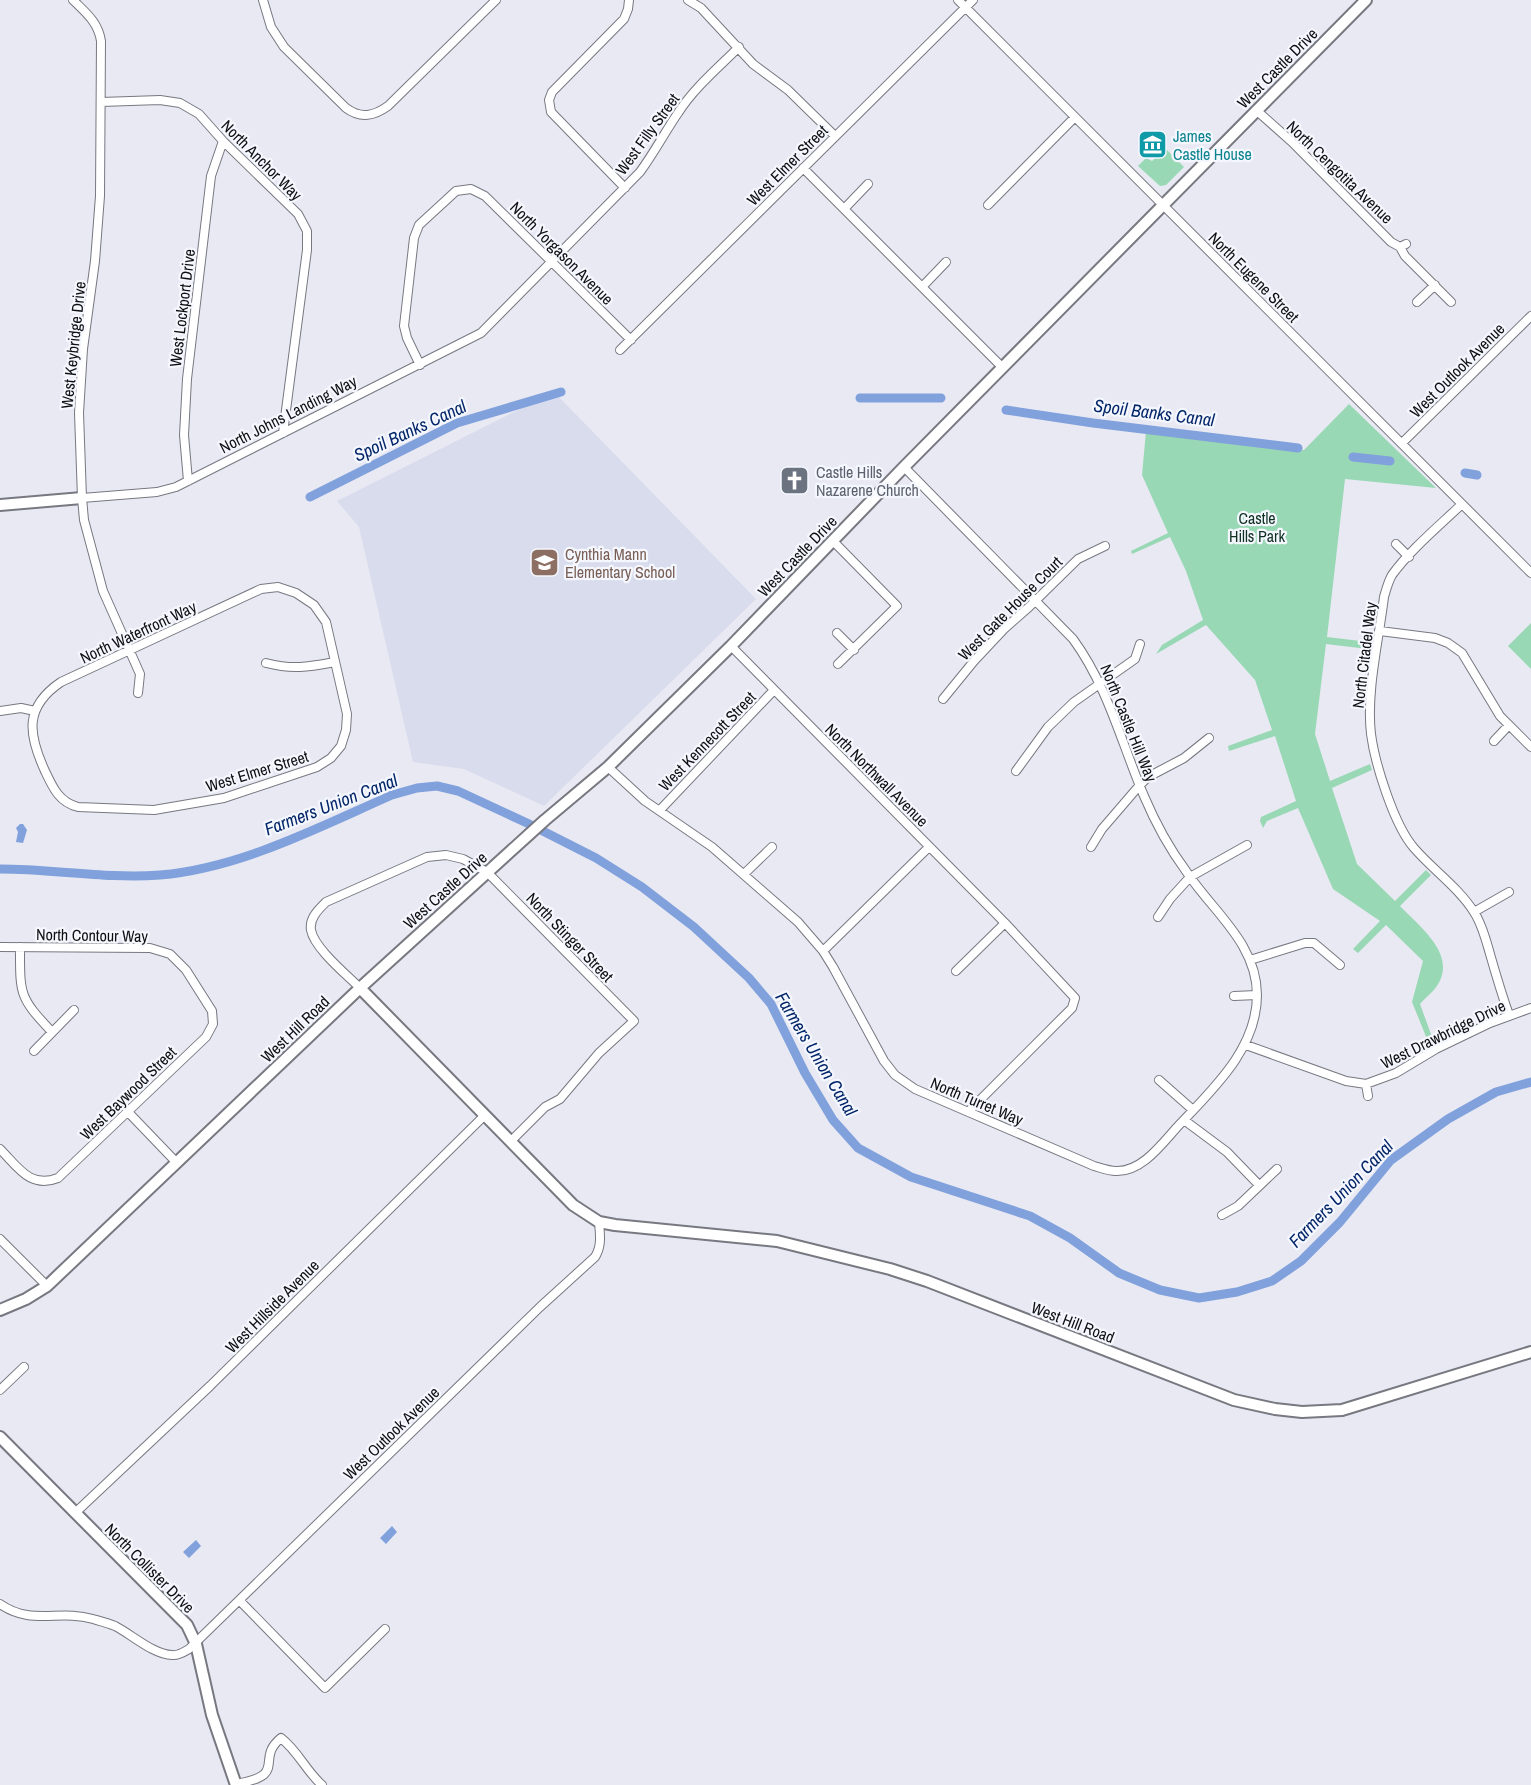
<svg xmlns="http://www.w3.org/2000/svg" width="1531" height="1785" font-family="'Archivo Narrow',sans-serif">
<style>
.built{fill:#d9dcec}
.green{fill:#99d8b5}
.water{fill:#80a1dc}
.lines{fill:none;stroke-linecap:round;stroke-linejoin:round}
.canal{stroke:#80a1dc;stroke-width:9}
.street-casing{stroke:#777880;stroke-width:10}
.secondary-casing{stroke:#777880;stroke-width:14}
.street{stroke:#fff;stroke-width:8}
.secondary{stroke:#fff;stroke-width:10}
.labels{text-anchor:middle;stroke-width:4.5;stroke-linejoin:round;paint-order:stroke}
.street-label{font-size:16px;fill:#0e0f12;stroke:#f5f7fe}
.culture-label{font-size:16px;fill:#0d838f;stroke:#f5f7fe;text-anchor:start}
.worship-label{font-size:16px;fill:#5b616d;stroke:#f5f7fe;text-anchor:start}
.park-label{font-size:16px;fill:#0f3121;stroke:#f5f7fe}
.education-label{font-size:16px;fill:#785e54;stroke:#f5f7fe;text-anchor:start}
.water-label{font-size:18px;font-style:italic;fill:#032669;stroke:#f5f7fe}
</style>
<rect width="100%" height="100%" fill="#e8e9f3"/>
<!-- built -->
<path class="built" d="M 554,392 L 756,599 L 544,806 L 464,769 L 413,762 L 359,527 L 337,501 Z"/>
<!-- green -->
<path class="green" d="M 1166,149 L 1184,167 L 1166,185 L 1160,186 L 1138,166 L 1146,158 L 1152,161 Z
M 1349,404 L 1436,488 L 1345,479 L 1327,637 L 1369,642 L 1368,649 L 1326,644 L 1315,734 L 1330,781 L 1370,764 L 1372,770 L 1332,788 L 1357,864 L 1395,901 L 1426,870 L 1431,875 L 1400,906 C 1421,928 1462,958 1433,991 C 1429,995 1424,999 1420,1004 L 1432,1037 L 1427,1039 L 1412,1002 L 1423,961 L 1386,925 L 1358,953 L 1353,949 L 1380,921 L 1333,889 L 1298,808 L 1267,821 L 1263,828 L 1260,821 L 1261,817 L 1296,801 L 1275,736 L 1229,751 L 1228,746 L 1272,730 L 1255,680 L 1206,625 L 1156,654 L 1162,645 L 1203,620 L 1186,571 L 1170,537 L 1132,554 L 1131,551 L 1168,533 L 1142,475 L 1146,431 L 1304,450 Z
M 1531,623 L 1531,669 L 1508,646 Z"/>
<!-- water -->
<path class="water" d="M 20,824 L 23,824 L 27,830 L 23,843 L 16,842 L 18,832 L 16,828 Z
M 392,1526 L 397,1532 L 386,1544 L 380,1538 Z
M 196,1540 L 201,1546 L 189,1558 L 183,1552 Z"/>
<g class="lines">
<!-- canal -->
<path class="canal" d="M 860,398 L 941,398
M 1006,410 L 1093,423 L 1298,448
M 1353,457 L 1390,461
M 1465,473 L 1477,475
M 310,497 L 457,423 L 561,392
M 0,869 C 53,869 107,879 160,875 C 241,868 319,827 392,795 L 417,788 L 437,786 L 458,791 L 527,823 L 596,858 L 642,887 L 694,927 L 749,978 L 771,1004 L 805,1073 L 833,1120 L 858,1148 L 911,1177 L 1030,1216 L 1070,1238 L 1119,1273 L 1160,1290 L 1199,1298 L 1237,1292 L 1272,1281 L 1301,1261 L 1340,1222 L 1391,1160 L 1448,1119 L 1496,1092 L 1531,1082"/>
<defs>
<path id="street" d="M 73,0 C 86,13 98,22 101,41 L 100,196 L 95,261 L 83,349 L 79,413 L 82,498 L 84,520 L 103,591 L 140,674 L 138,693
M 263,0 L 271,27 L 284,47 L 346,108 C 361,119 374,116 388,106 L 496,0
M 688,0 L 701,8 L 753,64 L 788,90 L 835,136
M 958,0 L 1531,573
M 101,102 L 160,100 L 180,103 L 199,114 L 223,141 L 298,214 L 307,231 L 307,250 L 283,433
M 1256,110 L 1292,142 L 1391,242 L 1400,247 L 1406,244
M 803,168 L 1002,367
M 625,188 L 551,112 L 549,100 L 552,92 L 624,19 L 628,9 L 629,0
M 988,205 L 1075,117
M 844,209 L 868,184
M 1400,247 L 1405,256 L 1451,302
M 922,287 L 946,262
M 1417,302 L 1435,285
M 620,350 L 973,0
M 420,365 L 407,338 L 404,326 L 414,238 L 419,225 L 456,191 L 471,189 L 485,196 L 631,340
M 1402,443 L 1531,316
M 188,481 L 184,435 L 187,379 L 211,176 L 223,141
M 82,498 L 157,492 L 176,487 L 481,333 L 640,172 C 654,153 665,132 678,113 C 694,88 718,68 739,47
M 1462,504 C 1440,525 1409,551 1392,575 C 1388,582 1386,590 1384,597 C 1379,639 1366,692 1371,734 C 1375,764 1394,825 1414,848 C 1433,870 1458,887 1474,912 C 1482,924 1486,940 1490,954 C 1496,975 1502,995 1509,1015
M 833,541 L 897,606 L 838,664
M 1396,544 L 1409,557
M 278,587 L 296,593 L 314,605 L 326,622 L 347,714 L 346,730 L 341,746 L 331,758 L 317,767 L 224,798 L 154,810 L 78,807 C 59,802 53,788 45,771 C 28,734 24,707 61,682 L 261,589 Z
M 1380,631 L 1435,638 L 1448,643 L 1462,653 L 1500,716 L 1531,747
M 837,633 L 854,650
M 731,646 L 1005,923 L 1075,998 L 1072,1008 L 968,1112
M 266,663 C 293,670 308,667 335,662
M 943,699 L 974,661 L 1004,629 L 1029,607 L 1078,559 L 1105,546
M 0,711 L 21,708 L 35,711
M 1494,741 L 1509,725
M 608,767 L 645,801 L 712,847 L 798,922 L 823,951 L 833,967 L 884,1061 L 895,1075 L 915,1089 L 1094,1166 C 1101,1168 1109,1171 1116,1171 C 1143,1172 1163,1142 1180,1124 C 1214,1088 1257,1048 1257,995 C 1257,943 1212,911 1186,871 C 1169,848 1155,822 1144,796 C 1121,742 1108,687 1073,639 L 904,467
M 1016,771 L 1048,727 L 1074,702 L 1135,659 L 1140,644
M 660,810 L 774,690
M 1091,847 L 1102,829 L 1139,786 L 1148,777 L 1184,758 L 1209,738
M 744,874 L 772,847
M 1474,912 L 1509,892
M 1158,917 L 1170,899 L 1190,877 L 1247,845
M 0,947 L 150,948 L 170,954 L 186,970 L 212,1011 L 213,1024 L 206,1037 L 58,1178 C 30,1189 18,1167 0,1149
M 20,947 C 20,995 19,997 52,1032
M 823,951 L 929,847
M 1250,960 L 1305,943 L 1314,943 L 1340,965
M 956,971 L 1005,923
M 360,988 C 347,975 314,948 311,930 C 309,918 319,909 326,902 L 427,857 L 446,855 L 463,859 L 487,872 L 634,1021 L 599,1053 L 560,1099 L 545,1107 L 511,1141
M 1234,996 L 1257,995
M 1246,1045 L 1346,1081 L 1366,1084 L 1396,1073 L 1436,1049 L 1490,1023 L 1531,1008
M 34,1051 L 74,1010
M 1159,1080 L 1193,1110
M 1366,1084 L 1368,1096
M 128,1112 L 177,1163
M 1184,1120 L 1227,1152 L 1259,1185
M 1222,1215 L 1238,1206 L 1277,1169
M 0,1239 L 47,1286
M 0,1390 L 24,1367
M 75,1513 L 210,1386 L 485,1115
M 240,1601 L 325,1688 L 385,1629
M 0,1604 C 32,1626 58,1609 93,1619 C 100,1621 108,1623 115,1626 C 131,1634 154,1655 172,1655 C 178,1656 184,1652 189,1649 L 540,1307 L 595,1257 C 602,1246 600,1234 599,1222
M 235,1784 C 290,1775 254,1760 281,1738 C 298,1751 306,1771 322,1785"/>
<path id="secondary" d="M 0,505 L 82,498
M 360,988 L 573,1205 L 599,1222 L 615,1225 L 777,1241 L 890,1269 L 927,1281 L 1234,1400 L 1275,1409 L 1302,1412 L 1342,1410 L 1531,1352
M 0,1310 L 26,1299 L 47,1286 L 360,988 L 545,820 L 608,767 L 731,646 L 904,467 L 1366,0
M 0,1437 L 187,1625 L 196,1644 L 212,1715 L 236,1785"/>
</defs>
<!-- street casing -->
<use href="#street" class="street-casing"/>
<!-- secondary casing -->
<use href="#secondary" class="secondary-casing"/>
<!-- street -->
<use href="#street" class="street"/>
<!-- secondary -->
<use href="#secondary" class="secondary"/>
</g>
<!-- icons -->
<defs>
<symbol id="museum-square" viewBox="-11 -11 22 22"><rect x="-9" y="-9" width="18" height="18" rx="4" fill="#0f9aa8" stroke="#f5f7fe"/><path d="M0-6L6-3V-2H-6V-3ZM-5-1h2V3h-2ZM-1-1h2V3h-2ZM3-1h2V3H3ZM-6 4H6V6H-6Z" fill="#fff"/></symbol>
<symbol id="church-square" viewBox="-11 -11 22 22"><rect x="-9" y="-9" width="18" height="18" rx="4" fill="#6b7280" stroke="#f5f7fe"/><path d="M-1.2-6h2.4v3.5h3.3v2.4h-3.3V6h-2.4V-.1h-3.3v-2.4h3.3Z" fill="#fff"/></symbol>
<symbol id="school-square" viewBox="-11 -11 22 22"><rect x="-9" y="-9" width="18" height="18" rx="4" fill="#8d6e63" stroke="#f5f7fe"/><path d="M0-5L7-2L0 1L-7-2ZM-4 1L0 2.5L4 1V4Q0 6-4 4Z" fill="#fff"/></symbol>
</defs>
<g fill-rule="evenodd">
<use href="#museum-square" x="1136" y="128" width="33" height="33"/>
<use href="#church-square" x="778" y="464" width="33" height="33"/>
<use href="#school-square" x="528" y="546" width="33" height="33"/>
</g>
<g class="labels">
<!-- street labels -->
<g class="street-label">
<text transform="translate(1277 68) rotate(-45)" y="6">West Castle Drive</text>
<text transform="translate(647 134) rotate(-54)" y="6">West Filly Street</text>
<text transform="translate(262 160) rotate(45)" y="6">North Anchor Way</text>
<text transform="translate(787 165) rotate(-45)" y="6">West Elmer Street</text>
<text transform="translate(1340 172) rotate(44)" y="6">North Cengotita Avenue</text>
<text transform="translate(562 253) rotate(45)" y="6">North Yorgason Avenue</text>
<text transform="translate(1254 277) rotate(45)" y="6">North Eugene Street</text>
<text transform="translate(182 308) rotate(-83)" y="6">West Lockport Drive</text>
<text transform="translate(73 345) rotate(-84)" y="6">West Keybridge Drive</text>
<text transform="translate(1457 370) rotate(-45)" y="6">West Outlook Avenue</text>
<text transform="translate(288 414) rotate(-27)" y="6">North Johns Landing Way</text>
<text transform="translate(797 556) rotate(-46)" y="6">West Castle Drive</text>
<text transform="translate(1010 608) rotate(-45)" y="6">West Gate House Court</text>
<text transform="translate(138 632) rotate(-25)" y="6">North Waterfront Way</text>
<text transform="translate(1364 655) rotate(-83)" y="6">North Citadel Way</text>
<text transform="translate(1129 723) rotate(68)" y="6">North Castle Hill Way</text>
<text transform="translate(707 741) rotate(-46)" y="6">West Kennecott Street</text>
<text transform="translate(257 771) rotate(-17)" y="6">West Elmer Street</text>
<text transform="translate(877 775) rotate(45)" y="6">North Northwall Avenue</text>
<text transform="translate(445 890) rotate(-42)" y="6">West Castle Drive</text>
<text transform="translate(92 935) rotate(1)" y="6">North Contour Way</text>
<text transform="translate(570 937) rotate(46)" y="6">North Stinger Street</text>
<text transform="translate(295 1029) rotate(-44)" y="6">West Hill Road</text>
<text transform="translate(1443 1034) rotate(-26)" y="6">West Drawbridge Drive</text>
<text transform="translate(128 1093) rotate(-44)" y="6">West Baywood Street</text>
<text transform="translate(977 1101) rotate(23)" y="6">North Turret Way</text>
<text transform="translate(272 1306) rotate(-45)" y="6">West Hillside Avenue</text>
<text transform="translate(1073 1322) rotate(21)" y="6">West Hill Road</text>
<text transform="translate(391 1433) rotate(-44)" y="6">West Outlook Avenue</text>
<text transform="translate(150 1568) rotate(45)" y="6">North Collister Drive</text>
</g>
<!-- culture labels -->
<g class="culture-label">
<text x="1173" y="142">James<tspan x="1173" dy="18">Castle House</tspan></text>
</g>
<!-- worship labels -->
<g class="worship-label">
<text x="816" y="478">Castle Hills<tspan x="816" dy="18">Nazarene Church</tspan></text>
</g>
<!-- park labels -->
<g class="park-label">
<text x="1257" y="524">Castle<tspan x="1257" dy="18">Hills Park</tspan></text>
</g>
<!-- education labels -->
<g class="education-label">
<text x="565" y="560">Cynthia Mann<tspan x="565" dy="18">Elementary School</tspan></text>
</g>
<!-- water labels -->
<g class="water-label">
<text transform="translate(1154 413) rotate(7)" y="6">Spoil Banks Canal</text>
<text transform="translate(410 431) rotate(-25)" y="6">Spoil Banks Canal</text>
<text transform="translate(331 805) rotate(-21)" y="6">Farmers Union Canal</text>
<text transform="translate(816 1054) rotate(59)" y="6">Farmers Union Canal</text>
<text transform="translate(1341 1194) rotate(-46)" y="6">Farmers Union Canal</text>
</g>
</g>
</svg>
